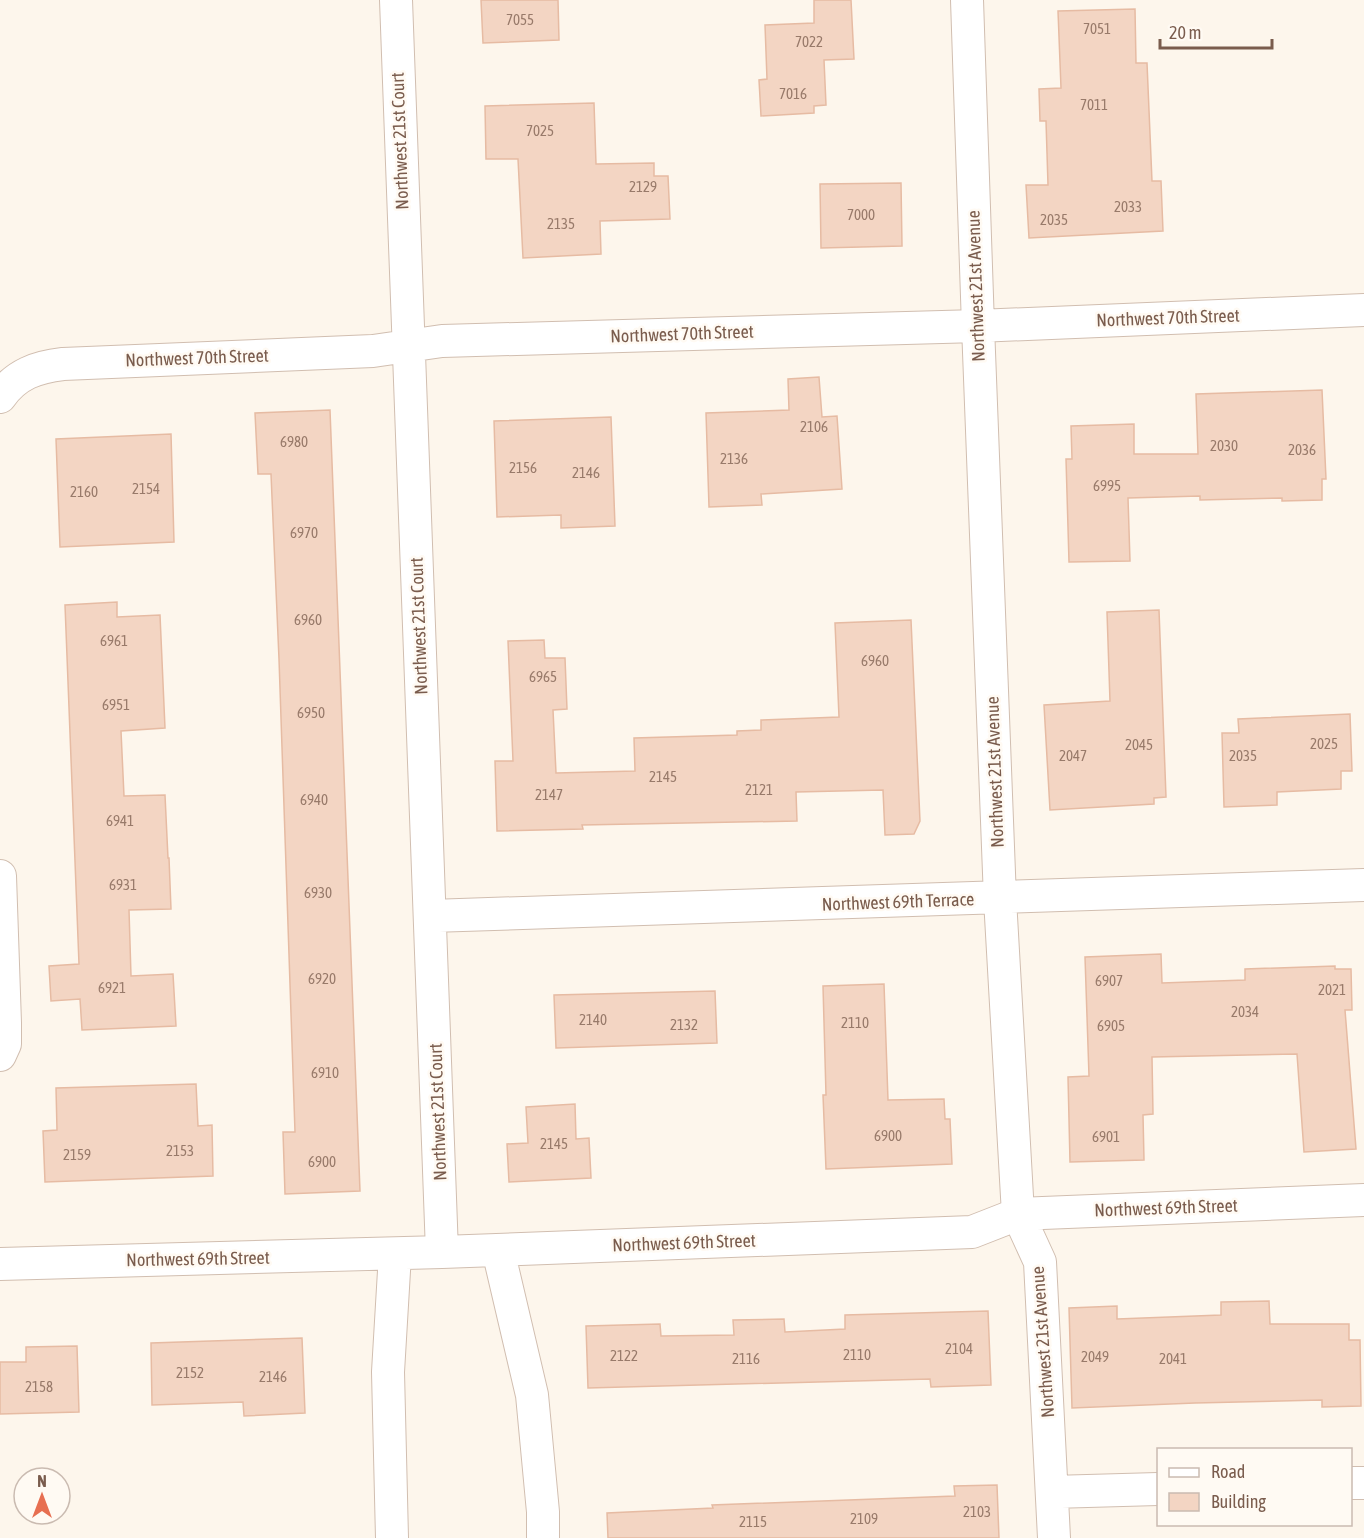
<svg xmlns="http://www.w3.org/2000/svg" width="1364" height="1538" font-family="'Asap Condensed',sans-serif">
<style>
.building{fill:#f3d5c3;stroke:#e6bba3;stroke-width:1.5}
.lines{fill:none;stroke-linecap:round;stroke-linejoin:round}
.street-casing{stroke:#d1beb0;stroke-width:34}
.street{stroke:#fff;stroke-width:32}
.labels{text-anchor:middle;stroke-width:5;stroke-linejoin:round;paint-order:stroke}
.number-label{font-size:15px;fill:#987a6a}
.street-label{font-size:18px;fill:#7a5c4d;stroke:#fffaf3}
</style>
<rect width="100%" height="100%" fill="#fdf6ec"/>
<!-- building -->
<path class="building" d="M 481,0 L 558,0 L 559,40 L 483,43 Z
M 814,0 L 851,0 L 854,59 L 824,60 L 826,105 L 814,106 L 814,113 L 761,116 L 759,80 L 767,79 L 765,25 L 814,23 Z
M 1135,9 L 1136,63 L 1147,63 L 1152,181 L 1161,181 L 1163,231 L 1029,238 L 1026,185 L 1048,185 L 1046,121 L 1040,121 L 1039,89 L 1061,88 L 1058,11 Z
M 594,103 L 596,164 L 654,163 L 654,176 L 668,176 L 670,219 L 600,221 L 601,254 L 523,258 L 518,159 L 486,159 L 485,106 Z
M 901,183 L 902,246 L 821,248 L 820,184 Z
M 819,377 L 822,417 L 837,416 L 842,489 L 761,494 L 762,505 L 709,507 L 706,413 L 789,410 L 788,379 Z
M 1322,390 L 1326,479 L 1322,479 L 1322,500 L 1282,501 L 1282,498 L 1200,500 L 1200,496 L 1128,498 L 1130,561 L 1069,562 L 1066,459 L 1072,459 L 1071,426 L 1134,424 L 1134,454 L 1198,454 L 1196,394 Z
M 330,410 L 360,1191 L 285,1194 L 283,1132 L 295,1132 L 279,659 L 271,474 L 258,474 L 255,413 Z
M 611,417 L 615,526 L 561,528 L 561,515 L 497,517 L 494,421 Z
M 171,434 L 174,542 L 60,547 L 56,439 Z
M 117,602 L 117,617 L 160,615 L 165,728 L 121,731 L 124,796 L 165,795 L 168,858 L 169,858 L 171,909 L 129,910 L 131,976 L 173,974 L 176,1026 L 82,1030 L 80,999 L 51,1001 L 49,966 L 79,964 L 65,605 Z
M 1159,610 L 1166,797 L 1154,798 L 1154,804 L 1050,810 L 1044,705 L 1110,701 L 1107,612 Z
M 911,620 L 920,821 L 914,834 L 885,835 L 883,790 L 796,792 L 797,821 L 582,825 L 583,829 L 497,831 L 495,761 L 513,761 L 508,641 L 544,640 L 545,658 L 565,658 L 567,709 L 553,710 L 556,773 L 635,771 L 634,738 L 737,735 L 737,731 L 761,730 L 761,720 L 839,717 L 835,623 Z
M 1350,714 L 1352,771 L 1341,771 L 1341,789 L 1277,792 L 1277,805 L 1224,807 L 1222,733 L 1239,733 L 1238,719 Z
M 1161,954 L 1162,983 L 1245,980 L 1245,969 L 1335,966 L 1335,969 L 1351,969 L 1352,1010 L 1345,1010 L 1356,1149 L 1304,1152 L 1297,1054 L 1152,1057 L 1153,1114 L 1143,1115 L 1144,1160 L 1070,1162 L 1068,1077 L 1089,1076 L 1085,957 Z
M 884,984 L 888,1100 L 944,1099 L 945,1119 L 950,1119 L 952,1164 L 826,1169 L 823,1095 L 826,1095 L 823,986 Z
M 715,991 L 717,1043 L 556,1048 L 554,995 Z
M 196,1084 L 198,1126 L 212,1125 L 213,1176 L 45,1182 L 43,1131 L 57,1130 L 56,1088 Z
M 575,1104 L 576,1139 L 589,1138 L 591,1178 L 509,1182 L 507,1144 L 528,1143 L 526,1107 Z
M 1269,1301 L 1270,1324 L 1349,1324 L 1349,1340 L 1360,1340 L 1361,1406 L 1322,1407 L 1322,1400 L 1195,1403 L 1072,1408 L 1069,1308 L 1117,1306 L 1117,1319 L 1221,1315 L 1221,1302 Z
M 988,1311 L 991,1385 L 931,1387 L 930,1379 L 588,1388 L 586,1326 L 660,1324 L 661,1336 L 734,1335 L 733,1320 L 784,1319 L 785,1332 L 845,1329 L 845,1315 Z
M 302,1338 L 305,1413 L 244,1416 L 243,1402 L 152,1405 L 151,1343 Z
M 77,1346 L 79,1412 L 0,1414 L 0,1362 L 26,1362 L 26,1347 Z
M 997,1485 L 999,1538 L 608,1538 L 607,1513 L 713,1508 L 712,1505 L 955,1496 L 954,1486 Z"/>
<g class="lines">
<defs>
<path id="street" d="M 396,0 L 442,1252
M 967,0 L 978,326 L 1000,899 L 1018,1214 L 1040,1262 L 1054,1538
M 0,397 C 16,374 37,367 63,364 L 373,351 L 442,341 L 978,326 L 1364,310
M 0,876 L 5,1023 L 5,1044 L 0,1055
M 431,916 L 1364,885
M 498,1250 L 532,1395 L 543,1512 L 543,1538
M 0,1264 L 442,1252 L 972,1232 L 1018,1214 L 1364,1200
M 1350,1483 L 1364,1483
M 1052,1492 L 1158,1489
M 392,1538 L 388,1372 L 395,1254"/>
</defs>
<!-- street casing -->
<use href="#street" class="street-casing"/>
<!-- street -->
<use href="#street" class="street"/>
</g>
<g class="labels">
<!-- number labels -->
<g class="number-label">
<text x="520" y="25">7055</text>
<text x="1097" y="34">7051</text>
<text x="809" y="47">7022</text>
<text x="793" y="99">7016</text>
<text x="1094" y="110">7011</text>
<text x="540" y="136">7025</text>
<text x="643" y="192">2129</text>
<text x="1128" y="212">2033</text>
<text x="861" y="220">7000</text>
<text x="1054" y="225">2035</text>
<text x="561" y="229">2135</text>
<text x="814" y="432">2106</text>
<text x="294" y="447">6980</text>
<text x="1224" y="451">2030</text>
<text x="1302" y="455">2036</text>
<text x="734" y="464">2136</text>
<text x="523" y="473">2156</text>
<text x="586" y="478">2146</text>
<text x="1107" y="491">6995</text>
<text x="146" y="494">2154</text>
<text x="84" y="497">2160</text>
<text x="304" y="538">6970</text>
<text x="308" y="625">6960</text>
<text x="114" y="646">6961</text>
<text x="875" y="666">6960</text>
<text x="543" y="682">6965</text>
<text x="116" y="710">6951</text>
<text x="311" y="718">6950</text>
<text x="1324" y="749">2025</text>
<text x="1139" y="750">2045</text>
<text x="1073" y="761">2047</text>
<text x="1243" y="761">2035</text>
<text x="663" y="782">2145</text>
<text x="759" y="795">2121</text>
<text x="549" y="800">2147</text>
<text x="314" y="805">6940</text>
<text x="120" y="826">6941</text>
<text x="123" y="890">6931</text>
<text x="318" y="898">6930</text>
<text x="322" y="984">6920</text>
<text x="1109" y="986">6907</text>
<text x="112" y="993">6921</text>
<text x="1332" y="995">2021</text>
<text x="1245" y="1017">2034</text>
<text x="593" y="1025">2140</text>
<text x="855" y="1028">2110</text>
<text x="684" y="1030">2132</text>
<text x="1111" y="1031">6905</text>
<text x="325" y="1078">6910</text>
<text x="888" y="1141">6900</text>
<text x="1106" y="1142">6901</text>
<text x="554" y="1149">2145</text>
<text x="180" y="1156">2153</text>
<text x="77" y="1160">2159</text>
<text x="322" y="1167">6900</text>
<text x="959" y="1354">2104</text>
<text x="857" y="1360">2110</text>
<text x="624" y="1361">2122</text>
<text x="1095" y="1362">2049</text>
<text x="746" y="1364">2116</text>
<text x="1173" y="1364">2041</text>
<text x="190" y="1378">2152</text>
<text x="273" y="1382">2146</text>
<text x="39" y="1392">2158</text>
<text x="977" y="1517">2103</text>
<text x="864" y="1524">2109</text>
<text x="753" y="1527">2115</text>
</g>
<!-- street labels -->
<g class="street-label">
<text transform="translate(400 141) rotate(-92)" y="6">Northwest 21st Court</text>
<text transform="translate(976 286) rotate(-92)" y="6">Northwest 21st Avenue</text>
<text transform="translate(1168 318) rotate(-2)" y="6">Northwest 70th Street</text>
<text transform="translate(682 334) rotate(-2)" y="6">Northwest 70th Street</text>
<text transform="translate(197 358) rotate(-2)" y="6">Northwest 70th Street</text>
<text transform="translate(419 626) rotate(-92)" y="6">Northwest 21st Court</text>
<text transform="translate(995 772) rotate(-92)" y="6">Northwest 21st Avenue</text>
<text transform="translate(898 902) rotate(-2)" y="6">Northwest 69th Terrace</text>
<text transform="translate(438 1112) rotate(-92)" y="6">Northwest 21st Court</text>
<text transform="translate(1166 1208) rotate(-2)" y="6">Northwest 69th Street</text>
<text transform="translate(684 1243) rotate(-2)" y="6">Northwest 69th Street</text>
<text transform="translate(198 1259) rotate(-1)" y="6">Northwest 69th Street</text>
<text transform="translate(1043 1342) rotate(-94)" y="6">Northwest 21st Avenue</text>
</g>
</g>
<!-- legend -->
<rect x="1157" y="1448" width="195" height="78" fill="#fffaf3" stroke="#cabbb1" stroke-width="1.5"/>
<rect x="1169" y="1468" width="30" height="9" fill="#ffffff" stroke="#cabbb1" stroke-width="1.5"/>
<text x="1211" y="1478" font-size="18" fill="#7a5c4d">Road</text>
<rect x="1169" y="1493" width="30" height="18" fill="#f3d5c3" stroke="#cabbb1" stroke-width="1.5"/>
<text x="1211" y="1508" font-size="18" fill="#7a5c4d">Building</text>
<!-- north arrow -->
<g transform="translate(42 1496)"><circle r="28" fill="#fffaf3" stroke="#cabbb1" stroke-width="1.5"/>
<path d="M0-4.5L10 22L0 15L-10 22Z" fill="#e76f51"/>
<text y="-9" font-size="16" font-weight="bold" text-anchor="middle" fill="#7a5c4d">N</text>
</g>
<!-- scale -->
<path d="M1160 39v9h112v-9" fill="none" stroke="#7a5c4d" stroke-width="3"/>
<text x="1169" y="39" font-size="18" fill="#7a5c4d" stroke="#fffaf3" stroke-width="4.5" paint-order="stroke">20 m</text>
</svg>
